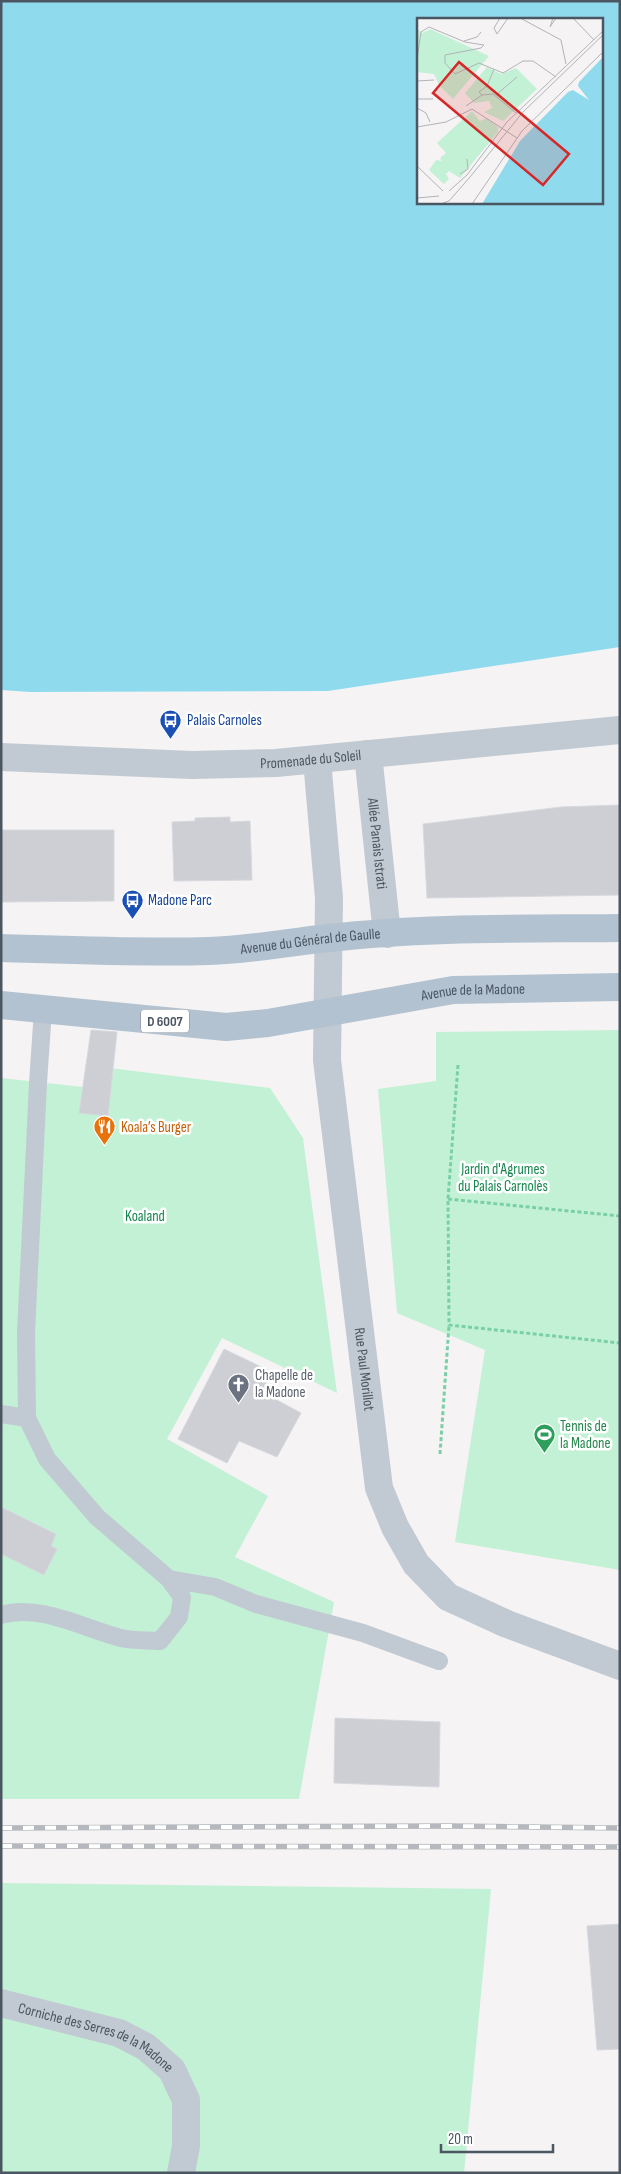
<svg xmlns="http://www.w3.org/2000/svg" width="621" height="2174" font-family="'Sofia Sans Condensed',sans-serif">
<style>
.green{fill:#c3f1d5}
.water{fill:#90daee;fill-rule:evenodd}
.building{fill:#cdcfd5;stroke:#d7d9de}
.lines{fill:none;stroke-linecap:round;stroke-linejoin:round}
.path{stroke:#7ad0a6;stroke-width:3;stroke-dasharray:4 2.5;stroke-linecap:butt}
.service{stroke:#c1cad2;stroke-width:18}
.minor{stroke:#c1cad2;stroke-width:28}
.tertiary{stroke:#c1cad2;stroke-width:28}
.primary{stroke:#b3c2d1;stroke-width:28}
.rail-casing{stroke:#b5b8bd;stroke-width:5.5}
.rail{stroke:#fff;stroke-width:4;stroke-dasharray:11;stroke-linecap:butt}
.labels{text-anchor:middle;stroke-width:5;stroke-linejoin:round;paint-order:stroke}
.shield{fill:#fff;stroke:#808990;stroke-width:1}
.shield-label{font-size:14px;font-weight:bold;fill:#4a5661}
.transit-label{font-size:15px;fill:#164399;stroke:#fff;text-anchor:start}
.street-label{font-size:15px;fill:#4a5661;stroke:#fff}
.food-label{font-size:15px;fill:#c56008;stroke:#fff;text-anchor:start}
.park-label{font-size:15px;fill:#17864f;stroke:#fff}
.worship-label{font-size:15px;fill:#5b616d;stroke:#fff;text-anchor:start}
.leisure-label{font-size:15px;fill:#27864d;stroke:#fff;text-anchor:start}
.inset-road{fill:none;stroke:#b1b4b9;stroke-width:1}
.view{fill:#d62828;fill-opacity:0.15;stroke:#d62828;stroke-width:2.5}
.inset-edge{fill:none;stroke:#4a5661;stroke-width:2.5}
</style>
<rect width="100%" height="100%" fill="#f5f3f3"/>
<!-- green -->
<path class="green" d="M 620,1030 L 620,1570 L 455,1542 L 485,1350 L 397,1313 L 378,1089 L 436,1081 L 436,1032 Z
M 86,1065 L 270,1088 L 303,1138 L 337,1393 L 222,1338 L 167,1439 L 268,1496 L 235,1557 L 334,1602 L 299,1799 L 1,1799 L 1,1078 L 83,1087 Z
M 1,1883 L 491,1889 L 464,2173 L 1,2173 Z"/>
<!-- water -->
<path class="water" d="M 1,1 L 620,1 L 620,647 L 328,691 L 30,692 L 1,690 ZM 418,19 L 602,19 L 602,202 L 418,202 Z"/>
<!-- building -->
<path class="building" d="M 620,805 L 620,895 L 427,898 L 423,824 L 561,807 Z
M 230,817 L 230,822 L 250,821 L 252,880 L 174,881 L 172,822 L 195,821 L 195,818 Z
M 1,830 L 114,830 L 114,901 L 1,902 Z
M 91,1030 L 117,1032 L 108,1116 L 79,1113 Z
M 224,1349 L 272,1372 L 262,1392 L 301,1413 L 277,1457 L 239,1441 L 227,1463 L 178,1439 Z
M 1,1507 L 56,1534 L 51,1546 L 57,1549 L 44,1575 L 1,1554 Z
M 335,1718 L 440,1722 L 439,1787 L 334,1783 Z
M 620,1924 L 620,2049 L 597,2050 L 587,1926 Z"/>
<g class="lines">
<!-- path -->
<path class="path" d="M 458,1065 L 448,1199 L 449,1325 L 620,1343
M 448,1199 L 620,1216
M 440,1454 L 449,1325"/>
<!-- service -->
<path class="service" d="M 43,1010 L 38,1083 L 26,1333 L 27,1418 L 47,1459 L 97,1517 L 169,1579 L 215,1587 L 256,1604 L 363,1633 L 439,1661
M 1,1414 L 27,1418
M 1,1615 C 39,1603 85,1629 121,1638 C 133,1641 148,1640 160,1641 L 179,1617 L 182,1597 L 169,1579"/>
<!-- minor -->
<g class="minor">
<path id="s1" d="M 368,754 L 387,934"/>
<path id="s2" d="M 317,760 L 329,898 L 327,1060 L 379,1488 L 395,1527 L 416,1564 L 448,1597 L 507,1624 L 620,1666"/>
<path id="s3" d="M 1,2003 L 119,2033 L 146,2047 L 172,2070 L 186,2100 L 186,2146 L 181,2173"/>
</g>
<!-- tertiary -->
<path class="tertiary" id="s4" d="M 1,757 L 192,765 L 276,763 L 620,730"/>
<!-- primary -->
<g class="primary">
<path id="s5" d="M 1,948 C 70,950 140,953 209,951 C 250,950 289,942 329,938 C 425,927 523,929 620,928"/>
<path id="s6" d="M 1,1005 L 226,1027 L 268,1023 L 453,990 L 620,987"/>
</g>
<defs>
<path id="rail" d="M 1,1828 L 449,1826 L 620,1828
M 1,1846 L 620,1847"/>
</defs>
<!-- rail casing -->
<use href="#rail" class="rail-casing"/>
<!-- rail -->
<use href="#rail" class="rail"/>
</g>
<!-- icons -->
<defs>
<symbol id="bus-pin" viewBox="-11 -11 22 30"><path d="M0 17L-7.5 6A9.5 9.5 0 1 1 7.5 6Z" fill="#1a4fb4" stroke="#fff"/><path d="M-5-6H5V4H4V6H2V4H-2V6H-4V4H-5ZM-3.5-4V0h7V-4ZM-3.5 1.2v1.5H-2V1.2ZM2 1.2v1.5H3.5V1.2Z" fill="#fff"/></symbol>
<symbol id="restaurant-pin" viewBox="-11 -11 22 30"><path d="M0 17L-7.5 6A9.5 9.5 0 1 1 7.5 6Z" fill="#e8710a" stroke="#fff"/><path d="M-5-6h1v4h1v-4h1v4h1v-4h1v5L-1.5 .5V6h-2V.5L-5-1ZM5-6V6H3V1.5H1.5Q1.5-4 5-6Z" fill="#fff"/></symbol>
<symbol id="church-pin" viewBox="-11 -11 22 30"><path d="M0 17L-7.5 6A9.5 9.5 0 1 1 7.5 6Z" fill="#6b7280" stroke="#fff"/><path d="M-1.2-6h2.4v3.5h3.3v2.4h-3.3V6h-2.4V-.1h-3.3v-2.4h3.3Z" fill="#fff"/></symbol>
<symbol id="stadium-pin" viewBox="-11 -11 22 30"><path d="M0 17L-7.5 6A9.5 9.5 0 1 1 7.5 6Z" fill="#2e9e5b" stroke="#fff"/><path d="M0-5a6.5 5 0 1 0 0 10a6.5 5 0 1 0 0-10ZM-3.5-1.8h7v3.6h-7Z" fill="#fff"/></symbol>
</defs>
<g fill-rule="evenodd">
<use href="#bus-pin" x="158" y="708" width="25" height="34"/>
<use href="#bus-pin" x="120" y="888" width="25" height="34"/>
<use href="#restaurant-pin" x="92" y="1114" width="25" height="34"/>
<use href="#church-pin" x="226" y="1372" width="25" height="34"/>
<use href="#stadium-pin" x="532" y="1422" width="25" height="34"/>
</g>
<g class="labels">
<!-- shield labels -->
<rect class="shield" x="141" y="1009.5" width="48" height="23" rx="4"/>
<g class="shield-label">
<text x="165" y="1026">D 6007</text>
</g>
<!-- transit labels -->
<g class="transit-label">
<text x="187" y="725">Palais Carnoles</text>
<text x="148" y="905">Madone Parc</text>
</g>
<!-- street labels -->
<g class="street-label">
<text dy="5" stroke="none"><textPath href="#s4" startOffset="310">Promenade du Soleil</textPath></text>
<text dy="5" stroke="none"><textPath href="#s1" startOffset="90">Allée Panais Istrati</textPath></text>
<text dy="5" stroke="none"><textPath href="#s5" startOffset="310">Avenue du Général de Gaulle</textPath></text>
<text dy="5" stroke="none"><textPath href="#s6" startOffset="476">Avenue de la Madone</textPath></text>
<text dy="5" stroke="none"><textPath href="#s2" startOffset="612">Rue Paul Morillot</textPath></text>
<text dy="5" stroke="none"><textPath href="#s3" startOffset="102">Corniche des Serres de la Madone</textPath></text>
</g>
<!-- food labels -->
<g class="food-label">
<text x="121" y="1132">Koala’s Burger</text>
</g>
<!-- park labels -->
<g class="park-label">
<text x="503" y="1174">Jardin d'Agrumes<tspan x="503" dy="17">du Palais Carnolès</tspan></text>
<text x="145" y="1221">Koaland</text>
</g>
<!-- worship labels -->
<g class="worship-label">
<text x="255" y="1380">Chapelle de<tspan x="255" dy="17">la Madone</tspan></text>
</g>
<!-- leisure labels -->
<g class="leisure-label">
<text x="560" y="1431">Tennis de<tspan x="560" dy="17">la Madone</tspan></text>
</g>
</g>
<!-- overview -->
<g transform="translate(417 18)">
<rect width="186" height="186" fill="#f5f3f3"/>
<path d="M 0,11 L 6,15 L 13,11 L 72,38 L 36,81 L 22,67 L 17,56 L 0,54 ZM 70,49 L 84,56 L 99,50 L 120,71 L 86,103 L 67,94 L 75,90 L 72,83 L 57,85 L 48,75 ZM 55,93 L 63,103 L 69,100 L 81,109 L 81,114 L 43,160 L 32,153 L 29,156 L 32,161 L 27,166 L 12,152 L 19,142 L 25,143 L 23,140 L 29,135 L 20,125 Z" fill="#c3f1d5"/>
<path d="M 186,39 L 186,186 L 65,186 L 103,123 L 151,74 L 156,72 L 172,82 L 161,68 L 162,64 Z" fill="#90daee"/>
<path class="inset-road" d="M 83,0 L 77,10 L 80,16 L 91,0M 136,0 L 133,9 L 139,0M 156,0 L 177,22M 105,1 L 144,22 L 149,46M 47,23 L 60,19 L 64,14M 0,41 L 4,14 L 12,9 L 48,24 L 67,27 L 64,30 L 28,37 L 28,45 L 38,56 L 62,45 L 86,55 L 106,43 L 116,43 L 139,59M 0,63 L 17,62M 65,77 L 62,74 L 70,68 L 77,51M 79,77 L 100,59M 0,81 L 16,81M 49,88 L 65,77 L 76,76 L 99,95M 0,90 L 9,95 L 13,104M 0,109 L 29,104 L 55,91 L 100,120M 0,148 L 26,173M 43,156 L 51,151 L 50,141M 32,173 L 50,157 L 90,104 L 187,12M 0,180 L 22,178M 26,185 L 32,183 L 53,159 L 106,94 L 187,16M 55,186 L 105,113 L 187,33"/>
<path class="view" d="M 42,44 L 152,136 L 126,167 L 16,75 Z"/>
<rect width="186" height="186" class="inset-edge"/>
</g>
<!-- border -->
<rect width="621" height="2174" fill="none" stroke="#4a5661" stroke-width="5"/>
<!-- scale -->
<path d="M441 2144v8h112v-8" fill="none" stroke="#4a5661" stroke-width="2.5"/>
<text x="448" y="2144" font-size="15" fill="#4a5661" stroke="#ffffff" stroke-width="4" paint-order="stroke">20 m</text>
</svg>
